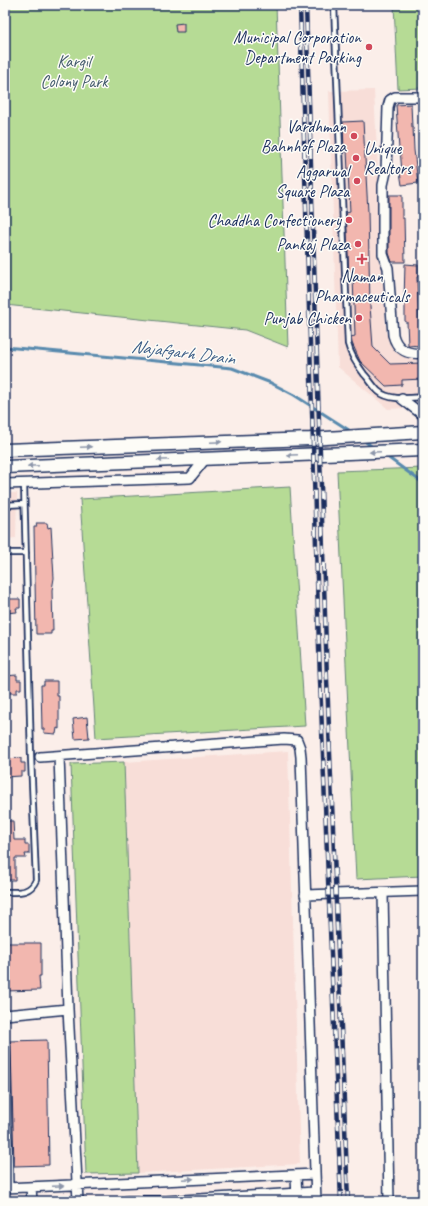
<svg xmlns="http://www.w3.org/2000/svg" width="428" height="1206" font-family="Caveat,sans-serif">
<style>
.built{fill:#f8ded8}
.green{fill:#b6db95;stroke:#68857a}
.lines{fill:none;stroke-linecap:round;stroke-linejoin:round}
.stream{stroke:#598aae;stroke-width:3}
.building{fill:#f2b7af;stroke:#1b2f5e}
.service-casing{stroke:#1b2f5e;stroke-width:8}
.minor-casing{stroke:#1b2f5e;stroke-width:12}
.tertiary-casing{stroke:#1b2f5e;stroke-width:15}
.service{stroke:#fdfcf7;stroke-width:4.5}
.minor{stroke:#fdfcf7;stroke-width:9}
.tertiary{stroke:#fdfcf7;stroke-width:12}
.rail-casing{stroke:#1b2f5e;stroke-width:4.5}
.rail{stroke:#fdfcf7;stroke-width:3;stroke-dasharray:9;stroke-linecap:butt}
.oneway{fill:#8c96aa}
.poi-dot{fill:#d1495b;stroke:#fdfcf7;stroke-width:1.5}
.labels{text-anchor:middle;stroke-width:3;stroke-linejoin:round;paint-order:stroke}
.poi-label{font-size:17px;fill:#1b2f5e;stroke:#fdfcf7;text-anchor:end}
.park-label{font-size:17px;fill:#425a6c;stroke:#fdfcf7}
.water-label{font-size:18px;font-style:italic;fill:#3a5c86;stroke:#fdfcf7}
</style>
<rect width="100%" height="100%" fill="#fbeee9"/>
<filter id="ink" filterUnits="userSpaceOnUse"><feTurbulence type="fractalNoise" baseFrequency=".025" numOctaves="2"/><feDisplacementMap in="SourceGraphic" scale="8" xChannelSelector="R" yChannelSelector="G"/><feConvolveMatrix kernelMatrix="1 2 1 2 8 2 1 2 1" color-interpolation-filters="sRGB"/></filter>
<g filter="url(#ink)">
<!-- built -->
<path class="built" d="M 374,90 L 386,333 L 408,357 L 423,357 L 423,407 L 388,409 L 338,367 L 329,91 Z
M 5,493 L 17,493 L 16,538 L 5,539 Z
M 288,751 L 300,1164 L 138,1173 L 124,762 Z"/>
<!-- green -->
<path class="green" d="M 5,5 L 276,5 L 288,347 L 245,330 L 5,305 Z
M 394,5 L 423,5 L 423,88 L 398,89 Z
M 423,468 L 423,876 L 356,879 L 337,471 Z
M 290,487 L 305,726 L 96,738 L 80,499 Z
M 124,762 L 138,1173 L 86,1174 L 71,764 Z"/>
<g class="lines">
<!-- stream -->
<path class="stream" d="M 5,347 L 232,368 L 271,383 L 294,395 L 352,432
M 363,440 L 374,448
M 386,456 L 423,483"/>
</g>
<!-- building -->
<path class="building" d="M 184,23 L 184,32 L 176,32 L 175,24 Z
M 411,104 L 412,127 L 413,127 L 414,150 L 418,183 L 402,185 L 400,172 L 402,172 L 400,149 L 399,149 L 396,105 Z
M 363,121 L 368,212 L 370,306 L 373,347 L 390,364 L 423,363 L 423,379 L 402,380 L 402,385 L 386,386 L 360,361 L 352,343 L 351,337 L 355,336 L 353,276 L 349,276 L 346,213 L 350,212 L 347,151 L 344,151 L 343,122 Z
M 389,195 L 402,195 L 402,218 L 404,218 L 405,262 L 392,262 L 389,253 Z
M 405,264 L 418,265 L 418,277 L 417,277 L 420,346 L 408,345 L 407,322 L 405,322 L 405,301 L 404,301 Z
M 36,523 L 47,523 L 48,528 L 51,527 L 54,578 L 52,590 L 53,631 L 51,631 L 51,634 L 36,634 L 34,527 L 37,527 Z
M 5,599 L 20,599 L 20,608 L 16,608 L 17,612 L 5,613 Z
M 17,675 L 17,680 L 21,680 L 21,689 L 17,689 L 17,693 L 5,693 L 5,676 Z
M 44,681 L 57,681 L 57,696 L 59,696 L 59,729 L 57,728 L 56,734 L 44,733 L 44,729 L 42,729 L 41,685 L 44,685 Z
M 87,717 L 89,738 L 75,739 L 73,719 Z
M 21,758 L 21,763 L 25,763 L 25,772 L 21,772 L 21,776 L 5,777 L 5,759 Z
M 5,821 L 13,821 L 14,840 L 25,840 L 25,845 L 29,845 L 29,854 L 25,854 L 26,858 L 15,858 L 15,880 L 5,880 Z
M 5,943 L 41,943 L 41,976 L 39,976 L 40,990 L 5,991 Z
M 47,1040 L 49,1165 L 14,1166 L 11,1045 L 9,1041 Z"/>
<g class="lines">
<defs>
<path id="service" d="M 334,5 L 348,344 C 351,356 357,364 364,374 C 369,379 373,386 378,391 C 389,401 409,398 423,397
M 5,505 L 24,504
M 5,553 L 26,553
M 5,892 C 18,892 30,894 36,880 L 31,757 L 24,483"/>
<path id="minor" d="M 423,97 L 395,97 L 390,100 L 388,107 L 386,172 L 383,185 L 383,254 L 388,268 L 393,335 C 397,350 408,355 423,353
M 402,399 L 423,415
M 5,484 L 190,478 L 206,458
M 59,756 L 68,1009 L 78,1201
M 40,757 L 284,739 L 297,740 L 300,748 L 301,757 L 316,1201
M 383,893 L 389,1201
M 305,895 L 423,891
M 5,1015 L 68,1009
M 5,1045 L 8,1188
M 296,1175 L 297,1201
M 31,1187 L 32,1201
M 5,1188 L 315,1174
M 127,1201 L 166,1201 L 315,1192"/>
<path id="tertiary" d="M 5,450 L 310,439 L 423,432
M 5,467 L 423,450"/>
</defs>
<!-- service casing -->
<use href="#service" class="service-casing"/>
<!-- minor casing -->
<use href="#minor" class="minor-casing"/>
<!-- tertiary casing -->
<use href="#tertiary" class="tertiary-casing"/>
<!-- service -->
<use href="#service" class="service"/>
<!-- minor -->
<use href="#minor" class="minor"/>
<!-- tertiary -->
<use href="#tertiary" class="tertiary"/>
<defs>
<path id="rail" d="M 300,5 L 320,680 L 341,1201
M 306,5 L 327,679 L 348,1201"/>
</defs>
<!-- rail casing -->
<use href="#rail" class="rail-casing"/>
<!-- rail -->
<use href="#rail" class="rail"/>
</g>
<!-- one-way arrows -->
<defs><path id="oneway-solid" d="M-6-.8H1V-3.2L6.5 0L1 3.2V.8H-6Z"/></defs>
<g class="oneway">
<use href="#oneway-solid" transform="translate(216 442) rotate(-2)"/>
<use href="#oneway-solid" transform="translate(86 447) rotate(-2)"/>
<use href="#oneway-solid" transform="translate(375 452) rotate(177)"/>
<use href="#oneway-solid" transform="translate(292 455) rotate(178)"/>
<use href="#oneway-solid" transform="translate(163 460) rotate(177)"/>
<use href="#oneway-solid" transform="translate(33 466) rotate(177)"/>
<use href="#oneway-solid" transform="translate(188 1179) rotate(-3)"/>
<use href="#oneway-solid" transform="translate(58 1186) rotate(-2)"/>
</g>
</g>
<!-- markers -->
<g class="poi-dot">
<circle cx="369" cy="47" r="4"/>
<circle cx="354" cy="136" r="4"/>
<circle cx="356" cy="158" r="4"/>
<circle cx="357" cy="181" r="4"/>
<circle cx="349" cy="220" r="4"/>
<circle cx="358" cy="244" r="4"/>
<path d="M360 253h4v4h4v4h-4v4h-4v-4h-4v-4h4z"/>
<circle cx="359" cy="318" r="4"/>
</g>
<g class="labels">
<!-- poi labels -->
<g class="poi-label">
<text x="361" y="43">Municipal Corporation<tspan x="361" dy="20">Department Parking</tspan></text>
<text x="346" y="132">Vardhman<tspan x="346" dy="20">Bahnhof Plaza</tspan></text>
<text x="364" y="154" text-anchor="start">Unique<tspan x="364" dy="20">Realtors</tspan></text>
<text x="349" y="177">Aggarwal<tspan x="349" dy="20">Square Plaza</tspan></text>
<text x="341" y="226">Chaddha Confectionery</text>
<text x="350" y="250">Pankaj Plaza</text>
<text x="362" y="282" text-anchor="middle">Naman<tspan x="362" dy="20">Pharmaceuticals</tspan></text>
<text x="351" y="324">Punjab Chicken</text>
</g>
<!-- park labels -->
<g class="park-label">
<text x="74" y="67">Kargil<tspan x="74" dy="20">Colony Park</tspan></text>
</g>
<!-- water labels -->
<g class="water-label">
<text transform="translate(183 352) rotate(7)" y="6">Najafgarh Drain</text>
</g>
</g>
<!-- margin -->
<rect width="428" height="1206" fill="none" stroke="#fdfcf7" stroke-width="20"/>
<rect x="10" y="10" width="408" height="1186" fill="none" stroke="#1b2f5e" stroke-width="1.5" filter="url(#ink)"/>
</svg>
